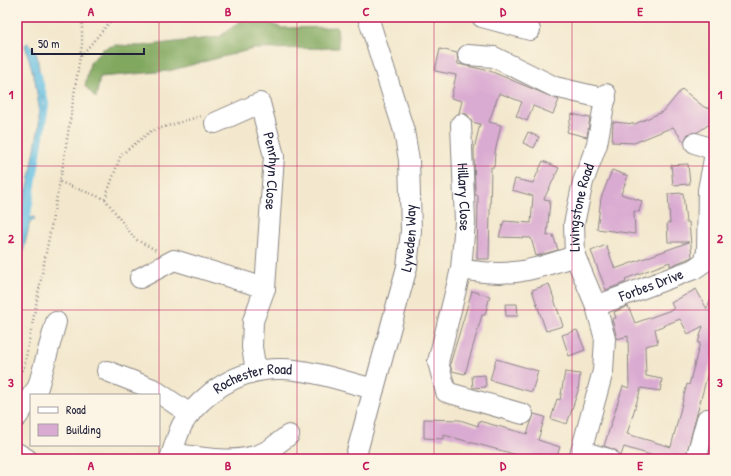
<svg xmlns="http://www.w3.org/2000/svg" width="731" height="476" font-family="'Patrick Hand',sans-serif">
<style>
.forest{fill:#81a85e;stroke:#52654c}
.water{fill:#65c0e3;stroke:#44718f}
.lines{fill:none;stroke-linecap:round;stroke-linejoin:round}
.stream{stroke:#65c0e3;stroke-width:4.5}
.building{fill:#daabd2;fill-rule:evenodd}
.minor-casing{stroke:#8a8584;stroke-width:22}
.path{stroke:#8a8584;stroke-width:2.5;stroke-dasharray:1 3;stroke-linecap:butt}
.minor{stroke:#fff;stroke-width:20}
.grid{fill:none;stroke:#c2185b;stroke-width:1;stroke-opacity:0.55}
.labels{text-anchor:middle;stroke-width:3;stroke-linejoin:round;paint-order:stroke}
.street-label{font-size:15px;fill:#22223b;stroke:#fcf5e5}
.neatline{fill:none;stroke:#c2185b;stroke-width:1.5}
.grid-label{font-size:13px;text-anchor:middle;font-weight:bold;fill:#c2185b}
</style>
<rect width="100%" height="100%" fill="#fcf5e5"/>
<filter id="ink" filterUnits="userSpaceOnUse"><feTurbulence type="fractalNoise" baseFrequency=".025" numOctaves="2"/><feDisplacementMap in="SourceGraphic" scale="8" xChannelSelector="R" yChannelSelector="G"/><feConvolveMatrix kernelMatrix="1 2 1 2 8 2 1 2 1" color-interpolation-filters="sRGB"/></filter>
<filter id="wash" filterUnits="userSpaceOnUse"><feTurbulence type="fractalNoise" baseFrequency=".012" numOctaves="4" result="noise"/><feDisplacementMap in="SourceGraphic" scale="16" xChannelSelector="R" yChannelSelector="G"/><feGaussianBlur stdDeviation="0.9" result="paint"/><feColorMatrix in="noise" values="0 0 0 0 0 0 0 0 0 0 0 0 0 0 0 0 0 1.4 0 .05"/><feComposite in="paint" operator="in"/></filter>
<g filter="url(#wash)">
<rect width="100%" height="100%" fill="#f3e8cd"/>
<!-- forest -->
<path class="forest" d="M 246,17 L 251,17 L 282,28 L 337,27 L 339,48 L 253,49 L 168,71 L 100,77 L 96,98 L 85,86 L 90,63 L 103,49 L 115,45 L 141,46 L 219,37 Z"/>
<!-- water -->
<path class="water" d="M 28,43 L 37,55 L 44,107 L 44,123 L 29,211 L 30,218 L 34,217 L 35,220 L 30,222 L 17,278 L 18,218 L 29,183 L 39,126 L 39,107 L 35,80 L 25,45 Z"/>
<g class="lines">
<!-- stream -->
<path class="stream" d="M 28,220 L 47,104 L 39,74"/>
</g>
<g id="blocks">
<!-- building -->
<path class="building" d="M 440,49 L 457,53 L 458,64 L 490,71 L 559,100 L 553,114 L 533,106 L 527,121 L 516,116 L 522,102 L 499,93 L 489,122 L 501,125 L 495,152 L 494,167 L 491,167 L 489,259 L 477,259 L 478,195 L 475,195 L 474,149 L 480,124 L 472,122 L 467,114 L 459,113 L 462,101 L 451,98 L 456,75 L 435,71 Z
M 682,89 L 704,107 L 714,110 L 714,121 L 698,132 L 688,134 L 684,142 L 673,127 L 634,143 L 612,142 L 613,122 L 635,124 L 664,111 Z
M 572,114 L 590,118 L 587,137 L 567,132 Z
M 528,132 L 539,137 L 534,148 L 523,143 Z
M 543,161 L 559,168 L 544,199 L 550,200 L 547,236 L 553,235 L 558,250 L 536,256 L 531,238 L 499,237 L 504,221 L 531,223 L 533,196 L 512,190 L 515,179 L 533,183 Z
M 688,164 L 690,184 L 673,185 L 671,165 Z
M 612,170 L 628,176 L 621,194 L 642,201 L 639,212 L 634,211 L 635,234 L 597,229 L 601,198 Z
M 683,193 L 686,222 L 689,222 L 692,257 L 670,266 L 670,262 L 625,279 L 626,282 L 606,290 L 591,251 L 606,245 L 615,269 L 689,242 L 668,242 L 667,223 L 670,223 L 668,194 Z
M 549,284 L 563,326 L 546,331 L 532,290 Z
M 696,289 L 707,309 L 711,298 L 714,299 L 714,350 L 685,459 L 664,459 L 624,447 L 620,458 L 617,451 L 604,446 L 623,386 L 629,388 L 628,336 L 617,339 L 612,319 L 616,318 L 614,312 L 628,306 L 635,323 L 674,309 L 671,303 ZM 680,319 L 688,334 L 703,326 L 698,343 L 700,343 L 689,385 L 687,384 L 671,447 L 627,434 L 641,388 L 660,391 L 662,379 L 646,376 L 645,346 L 658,343 L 655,329 Z
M 472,291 L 490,296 L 485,315 L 482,315 L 465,374 L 452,371 L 450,364 Z
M 505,304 L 517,304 L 518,316 L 506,316 Z
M 577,330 L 585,350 L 569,356 L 562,335 Z
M 496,359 L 538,371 L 532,392 L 490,380 Z
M 565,372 L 580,374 L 578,391 L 567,424 L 551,419 L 557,399 L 560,400 Z
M 485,375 L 486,387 L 473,388 L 472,376 Z
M 534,414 L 545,417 L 538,440 L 560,447 L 556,459 L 532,459 L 444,435 L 444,439 L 424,438 L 424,419 L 460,420 L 478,426 L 479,421 L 527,434 Z"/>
</g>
</g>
<g filter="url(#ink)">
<use href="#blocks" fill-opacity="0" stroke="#8a8584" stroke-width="1"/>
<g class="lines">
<defs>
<g id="minor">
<path d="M 482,17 L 530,30"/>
<path d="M 468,55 L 494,57 L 555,87 L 606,99"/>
<path id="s1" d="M 215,123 L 260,103 L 274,156 L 265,288 L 253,321 L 252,347 L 256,371"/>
<path id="s2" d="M 461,124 L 465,222 L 461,269 L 438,362 L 446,392 L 523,414"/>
<path d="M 695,143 L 714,150"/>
<path d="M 461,269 C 509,278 530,271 575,256"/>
<path d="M 140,278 L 174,260 L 265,288"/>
<path id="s3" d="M 596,306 L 694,269 L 704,262 L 707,252 L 708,190 L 714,159"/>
<path d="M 107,371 L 153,389 L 190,414"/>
<path d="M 32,395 L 38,387 L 56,322"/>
<path d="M 17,417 L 31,397"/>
<path d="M 581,451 L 609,459"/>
<path d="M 17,453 L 27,459"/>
<path d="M 172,453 C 202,458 241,466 269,450 C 276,445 282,440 289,435"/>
<path id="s4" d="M 170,459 C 174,448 177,435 182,425 C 189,412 200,402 211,393 C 265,351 316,374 374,389"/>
<path id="s5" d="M 355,459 L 407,267 L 411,231 L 409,160 L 404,131 L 368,17"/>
<path id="s6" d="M 579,459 L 603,371 L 605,339 L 596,306 L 575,256 L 574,224 L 583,182 L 597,144 L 606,94"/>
<path d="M 696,459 L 707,419"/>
</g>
</defs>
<!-- minor casing -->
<use href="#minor" class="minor-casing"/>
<!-- path -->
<path class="path" d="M 81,56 L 114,17
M 60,182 L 105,199 L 135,239 L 156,250
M 105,199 L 121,155 L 151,131 L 201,116
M 17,377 L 24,367 L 63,165 L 82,44 L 82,17"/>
<!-- minor -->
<use href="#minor" class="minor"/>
</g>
</g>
<!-- grid -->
<path class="grid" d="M 159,17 L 159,459M 297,17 L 297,459M 434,17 L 434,459M 572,17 L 572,459M 17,166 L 714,166M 17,310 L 714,310"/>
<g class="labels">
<!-- street labels -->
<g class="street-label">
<text dy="5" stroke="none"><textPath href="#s1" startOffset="119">Penrhyn Close</textPath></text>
<text dy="5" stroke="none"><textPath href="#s2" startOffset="73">Hillary Close</textPath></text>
<text dy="5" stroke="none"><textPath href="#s6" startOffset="261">Livingstone Road</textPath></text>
<text dy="5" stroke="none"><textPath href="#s5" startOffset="228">Lyveden Way</textPath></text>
<text dy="5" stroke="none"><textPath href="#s3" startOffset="59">Forbes Drive</textPath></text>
<text dy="5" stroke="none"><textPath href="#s4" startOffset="125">Rochester Road</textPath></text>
</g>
</g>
<!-- margin -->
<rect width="731" height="476" fill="none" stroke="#fcf5e5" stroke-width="44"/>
<!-- legend -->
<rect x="30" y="394" width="130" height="52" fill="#fcf5e5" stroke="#a5a1a1"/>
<rect x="38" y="407" width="20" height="6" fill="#ffffff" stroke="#a5a1a1"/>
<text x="66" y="414" font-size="12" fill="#22223b">Road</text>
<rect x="38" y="424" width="20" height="12" fill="#daabd2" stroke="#a5a1a1"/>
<text x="66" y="434" font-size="12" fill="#22223b">Building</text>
<!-- scale -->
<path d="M32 48v6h112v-6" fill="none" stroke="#22223b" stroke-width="2"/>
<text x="38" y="48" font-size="12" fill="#22223b" stroke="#fcf5e5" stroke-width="3" paint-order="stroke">50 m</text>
<rect x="22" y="22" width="687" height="432" class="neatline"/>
<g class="grid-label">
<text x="91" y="16">A</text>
<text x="228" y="16">B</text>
<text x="366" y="16">C</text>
<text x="503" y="16">D</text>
<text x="640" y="16">E</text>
<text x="11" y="99">1</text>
<text x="720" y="99">1</text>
<text x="11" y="243">2</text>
<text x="720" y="243">2</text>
<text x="11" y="387">3</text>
<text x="720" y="387">3</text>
<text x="91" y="470">A</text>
<text x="228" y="470">B</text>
<text x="366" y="470">C</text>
<text x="503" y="470">D</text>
<text x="640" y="470">E</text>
</g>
</svg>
